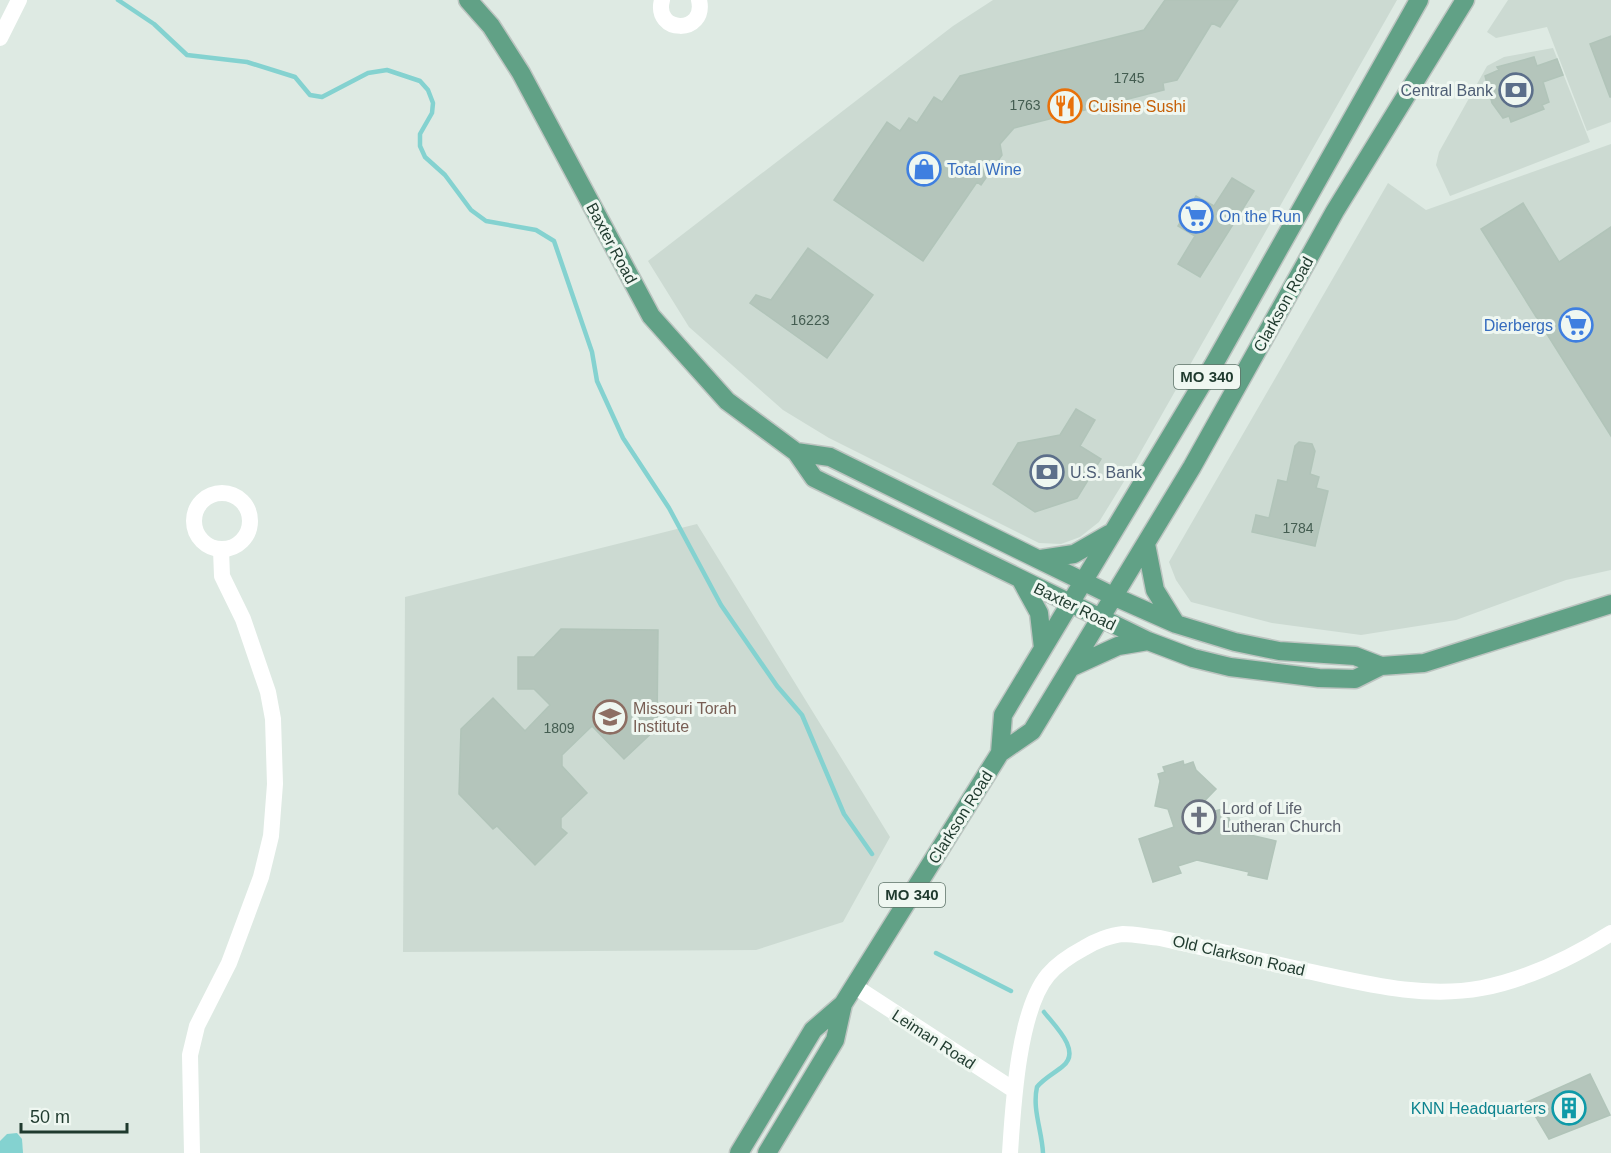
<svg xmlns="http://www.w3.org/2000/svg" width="1611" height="1153" font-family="Helvetica,sans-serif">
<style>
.built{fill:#ccdad2}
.water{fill:#84d2d0}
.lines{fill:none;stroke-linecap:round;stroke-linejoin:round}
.stream{stroke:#84d2d0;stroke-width:4.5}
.building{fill:#b4c5bb;stroke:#b1c4b9;stroke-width:1.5}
.major-casing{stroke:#bcc4c0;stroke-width:21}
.minor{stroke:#fff;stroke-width:16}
.major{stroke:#61a186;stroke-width:18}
.labels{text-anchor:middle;stroke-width:6;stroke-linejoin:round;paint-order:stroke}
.number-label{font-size:14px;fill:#445d51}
.shield{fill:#eff7f1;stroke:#5d7368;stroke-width:1.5}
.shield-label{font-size:15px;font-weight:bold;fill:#1f3a2e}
.service-label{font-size:16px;fill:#4e5e75;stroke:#eff7f1;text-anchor:end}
.food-label{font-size:16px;fill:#c56008;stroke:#eff7f1;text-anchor:start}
.shop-label{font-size:16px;fill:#366cbe;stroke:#eff7f1;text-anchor:start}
.street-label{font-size:16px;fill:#1f3a2e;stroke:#eff7f1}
.education-label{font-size:16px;fill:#785e54;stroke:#eff7f1;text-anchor:start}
.worship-label{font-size:16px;fill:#5b616d;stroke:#eff7f1;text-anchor:start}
.culture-label{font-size:16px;fill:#0d838f;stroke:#eff7f1;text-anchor:end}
</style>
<rect width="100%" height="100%" fill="#deeae3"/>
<!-- built -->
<path class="built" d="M 993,0 L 1397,0 L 1123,483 L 1099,522 L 1080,537 L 1061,544 L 1039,543 L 829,438 L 783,410 L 689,327 L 648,261 L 953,26 Z
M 1508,0 L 1611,0 L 1611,122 L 1587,131 L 1547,27 L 1496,38 L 1487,32 Z
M 1553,48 L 1590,142 L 1450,196 L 1436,165 L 1439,152 L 1487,66 L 1504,57 Z
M 1611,144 L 1611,570 L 1566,580 L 1456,620 L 1361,635 L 1272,623 L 1191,602 L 1176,580 L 1169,562 L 1388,183 L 1426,210 Z
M 697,524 L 890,837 L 843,922 L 756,950 L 403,952 L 405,597 Z"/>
<!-- water -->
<path class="water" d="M 17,1133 L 22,1139 L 23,1153 L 0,1153 L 0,1141 L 7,1134 Z"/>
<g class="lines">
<!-- stream -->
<path class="stream" d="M 118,0 L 154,24 L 187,55 L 247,62 L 295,77 L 310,95 L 322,97 L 368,73 L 387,70 L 420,81 L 428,90 L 433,103 L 432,113 L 420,134 L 420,146 L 425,157 L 445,175 L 471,210 L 486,221 L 536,230 L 554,241 L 592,352 L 597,381 L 623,438 L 669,508 L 721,605 L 777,686 L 802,715 L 844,814 L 872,854
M 936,953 L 1011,991
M 1043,1153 C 1042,1131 1032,1109 1037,1087 C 1044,1078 1055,1073 1063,1066 C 1082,1051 1054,1025 1044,1012"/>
</g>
<!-- building -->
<path class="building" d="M 1165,0 L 1238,0 L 1220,27 L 1212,23 L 1177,80 L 1163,83 L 1164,90 L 1014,128 L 1000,144 L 1002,155 L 981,185 L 977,182 L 923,261 L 834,200 L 887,122 L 900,131 L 909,118 L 917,123 L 934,97 L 942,102 L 960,76 L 1144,30 Z
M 1611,36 L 1611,97 L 1610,97 L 1590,44 Z
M 1534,57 L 1537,66 L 1557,59 L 1563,75 L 1543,82 L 1549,102 L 1542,105 L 1544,109 L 1511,122 L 1509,116 L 1503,118 L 1492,103 L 1485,76 L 1499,70 L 1497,67 Z
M 1232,178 L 1254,191 L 1200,277 L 1178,264 L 1195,236 L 1178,226 L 1196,196 L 1214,206 Z
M 1523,203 L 1559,262 L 1611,227 L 1611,436 L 1481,229 Z
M 808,248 L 873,295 L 827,358 L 750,303 L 756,295 L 771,300 Z
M 1076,409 L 1095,420 L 1080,446 L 1101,459 L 1077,498 L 1035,512 L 993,484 L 1018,443 L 1060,435 Z
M 1299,442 L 1312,444 L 1315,451 L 1310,474 L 1319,477 L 1316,488 L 1328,491 L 1315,546 L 1252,532 L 1256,515 L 1269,518 L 1278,480 L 1287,482 L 1295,446 Z
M 561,629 L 658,630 L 657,728 L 624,759 L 592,726 L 562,755 L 562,766 L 587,793 L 561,818 L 561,828 L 567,833 L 535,865 L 497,826 L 493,829 L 459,794 L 461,729 L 493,698 L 525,731 L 550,705 L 534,689 L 518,689 L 518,657 L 534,657 Z
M 1183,761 L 1184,765 L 1193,762 L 1196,770 L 1216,789 L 1187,819 L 1226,808 L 1233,831 L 1276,841 L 1267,879 L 1248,875 L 1249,872 L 1197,860 L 1178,866 L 1181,873 L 1153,882 L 1139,839 L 1174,827 L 1168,809 L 1155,806 L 1160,781 L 1158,774 L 1165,772 L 1163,767 Z
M 1590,1074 L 1610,1115 L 1549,1139 L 1527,1102 Z"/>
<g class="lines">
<defs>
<path id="major" d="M 468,0 L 491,26 L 521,73 L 651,316 L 727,401 L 796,452 L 814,478 L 1148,641 L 1193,658 L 1230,667 L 1319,678 L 1355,679 L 1381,666 L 1424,663 L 1611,604
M 796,452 L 830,457 L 1115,597 L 1176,624 L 1235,642 L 1279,651 L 1355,656 L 1381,666
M 1146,544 L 1155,590 L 1176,624
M 1041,559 L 1074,554 L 1109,534
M 1021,580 L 1039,613 L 1043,648
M 1072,667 L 1118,646 L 1148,641
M 1000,753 L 1003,715 L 1214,364 L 1419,0
M 739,1153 L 813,1030 L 843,1004 L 1000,753 L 1032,731 L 1192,467 L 1335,211 L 1465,0
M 767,1153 L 835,1040 L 843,1004"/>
</defs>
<!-- major casing -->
<use href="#major" class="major-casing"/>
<!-- minor -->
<path class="minor" d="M 662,0 C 653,34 707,35 699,0
M 0,38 L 19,0
M194 521a28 28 0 1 1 56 0a28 28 0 1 1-56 0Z
M 854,986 L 1014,1090
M 192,1153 L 190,1055 L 197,1026 L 229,963 L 261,877 L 271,836 L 275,784 L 273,719 L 268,692 L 243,619 L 222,576 L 221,550
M 1010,1153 C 1013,1107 1018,1011 1048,975 C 1058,963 1071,955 1084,948 C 1095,941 1111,935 1123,934 C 1135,934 1148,937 1160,938 C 1209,949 1258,960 1307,971 C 1364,983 1423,999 1482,988 C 1529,979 1571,958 1611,933"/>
<!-- major -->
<use href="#major" class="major"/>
</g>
<!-- icons -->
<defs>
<symbol id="bank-ring" viewBox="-11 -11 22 22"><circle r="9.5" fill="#eff7f1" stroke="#5c6f8a" stroke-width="1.5"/><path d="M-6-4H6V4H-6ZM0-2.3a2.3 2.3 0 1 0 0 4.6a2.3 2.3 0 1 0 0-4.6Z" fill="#5c6f8a"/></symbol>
<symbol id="restaurant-ring" viewBox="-11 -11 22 22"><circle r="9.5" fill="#eff7f1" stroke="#e8710a" stroke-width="1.5"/><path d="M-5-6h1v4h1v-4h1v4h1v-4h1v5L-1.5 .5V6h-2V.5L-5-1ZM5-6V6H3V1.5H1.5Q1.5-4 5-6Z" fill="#e8710a"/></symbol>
<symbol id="shop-ring" viewBox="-11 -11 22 22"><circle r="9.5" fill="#eff7f1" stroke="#3f7fe0" stroke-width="1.5"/><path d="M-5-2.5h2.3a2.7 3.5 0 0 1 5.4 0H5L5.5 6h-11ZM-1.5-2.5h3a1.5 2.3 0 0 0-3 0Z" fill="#3f7fe0"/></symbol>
<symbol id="supermarket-ring" viewBox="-11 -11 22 22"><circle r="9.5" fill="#eff7f1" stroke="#3f7fe0" stroke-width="1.5"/><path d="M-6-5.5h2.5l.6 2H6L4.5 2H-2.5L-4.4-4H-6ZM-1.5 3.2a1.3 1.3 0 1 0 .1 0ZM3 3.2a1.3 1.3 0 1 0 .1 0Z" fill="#3f7fe0"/></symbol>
<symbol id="school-ring" viewBox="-11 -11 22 22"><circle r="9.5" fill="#eff7f1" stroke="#8d6e63" stroke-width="1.5"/><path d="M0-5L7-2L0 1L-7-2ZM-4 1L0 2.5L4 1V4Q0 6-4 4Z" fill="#8d6e63"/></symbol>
<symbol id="church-ring" viewBox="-11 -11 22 22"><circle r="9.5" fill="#eff7f1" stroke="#6b7280" stroke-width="1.5"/><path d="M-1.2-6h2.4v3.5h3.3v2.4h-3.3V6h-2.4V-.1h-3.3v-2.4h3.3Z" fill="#6b7280"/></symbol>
<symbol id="building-ring" viewBox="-11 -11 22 22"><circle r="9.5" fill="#eff7f1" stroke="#0f9aa8" stroke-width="1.5"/><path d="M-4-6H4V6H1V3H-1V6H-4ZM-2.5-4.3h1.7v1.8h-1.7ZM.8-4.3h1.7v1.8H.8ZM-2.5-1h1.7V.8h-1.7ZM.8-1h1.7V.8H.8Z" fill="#0f9aa8"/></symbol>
</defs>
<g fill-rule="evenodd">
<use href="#bank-ring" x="1497" y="71" width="38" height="38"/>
<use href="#restaurant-ring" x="1046" y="87" width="38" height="38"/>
<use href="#shop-ring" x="905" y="150" width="38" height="38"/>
<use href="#supermarket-ring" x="1177" y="197" width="38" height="38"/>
<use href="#supermarket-ring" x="1557" y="306" width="38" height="38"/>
<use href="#bank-ring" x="1028" y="453" width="38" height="38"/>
<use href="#school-ring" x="591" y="698" width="38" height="38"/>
<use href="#church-ring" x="1180" y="798" width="38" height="38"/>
<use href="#building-ring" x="1550" y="1089" width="38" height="38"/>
</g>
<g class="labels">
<!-- number labels -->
<g class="number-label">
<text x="1129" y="83">1745</text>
<text x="1025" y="110">1763</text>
<text x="810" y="325">16223</text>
<text x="1298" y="533">1784</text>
<text x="559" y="733">1809</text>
</g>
<!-- shield labels -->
<g class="shield">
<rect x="1174" y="365" width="66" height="24" rx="4.5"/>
<rect x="879" y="883" width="66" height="24" rx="4.5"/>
</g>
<g class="shield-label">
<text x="1207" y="382">MO 340</text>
<text x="912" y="900">MO 340</text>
</g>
<!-- service labels -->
<g class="service-label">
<text x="1493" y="96">Central Bank</text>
<text x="1070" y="478" text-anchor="start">U.S. Bank</text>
</g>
<!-- food labels -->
<g class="food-label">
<text x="1088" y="112">Cuisine Sushi</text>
</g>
<!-- shop labels -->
<g class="shop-label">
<text x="947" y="175">Total Wine</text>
<text x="1219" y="222">On the Run</text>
<text x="1553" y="331" text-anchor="end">Dierbergs</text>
</g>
<!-- street labels -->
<g class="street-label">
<text transform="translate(612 243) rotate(62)" y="6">Baxter Road</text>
<text transform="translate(1283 304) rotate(-61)" y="6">Clarkson Road</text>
<text transform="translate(1075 606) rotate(26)" y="6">Baxter Road</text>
<text transform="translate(960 817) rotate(-58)" y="6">Clarkson Road</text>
<text transform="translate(1239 955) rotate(13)" y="6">Old Clarkson Road</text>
<text transform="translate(934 1039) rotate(33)" y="6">Leiman Road</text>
</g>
<!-- education labels -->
<g class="education-label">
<text x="633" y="714">Missouri Torah<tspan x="633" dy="18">Institute</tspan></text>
</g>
<!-- worship labels -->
<g class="worship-label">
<text x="1222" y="814">Lord of Life<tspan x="1222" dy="18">Lutheran Church</tspan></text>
</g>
<!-- culture labels -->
<g class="culture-label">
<text x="1546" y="1114">KNN Headquarters</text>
</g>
</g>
<!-- scale -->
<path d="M21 1123v9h106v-9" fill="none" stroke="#1f3a2e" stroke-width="3"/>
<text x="30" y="1123" font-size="18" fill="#1f3a2e" stroke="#eff7f1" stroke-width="4.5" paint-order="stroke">50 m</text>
</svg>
